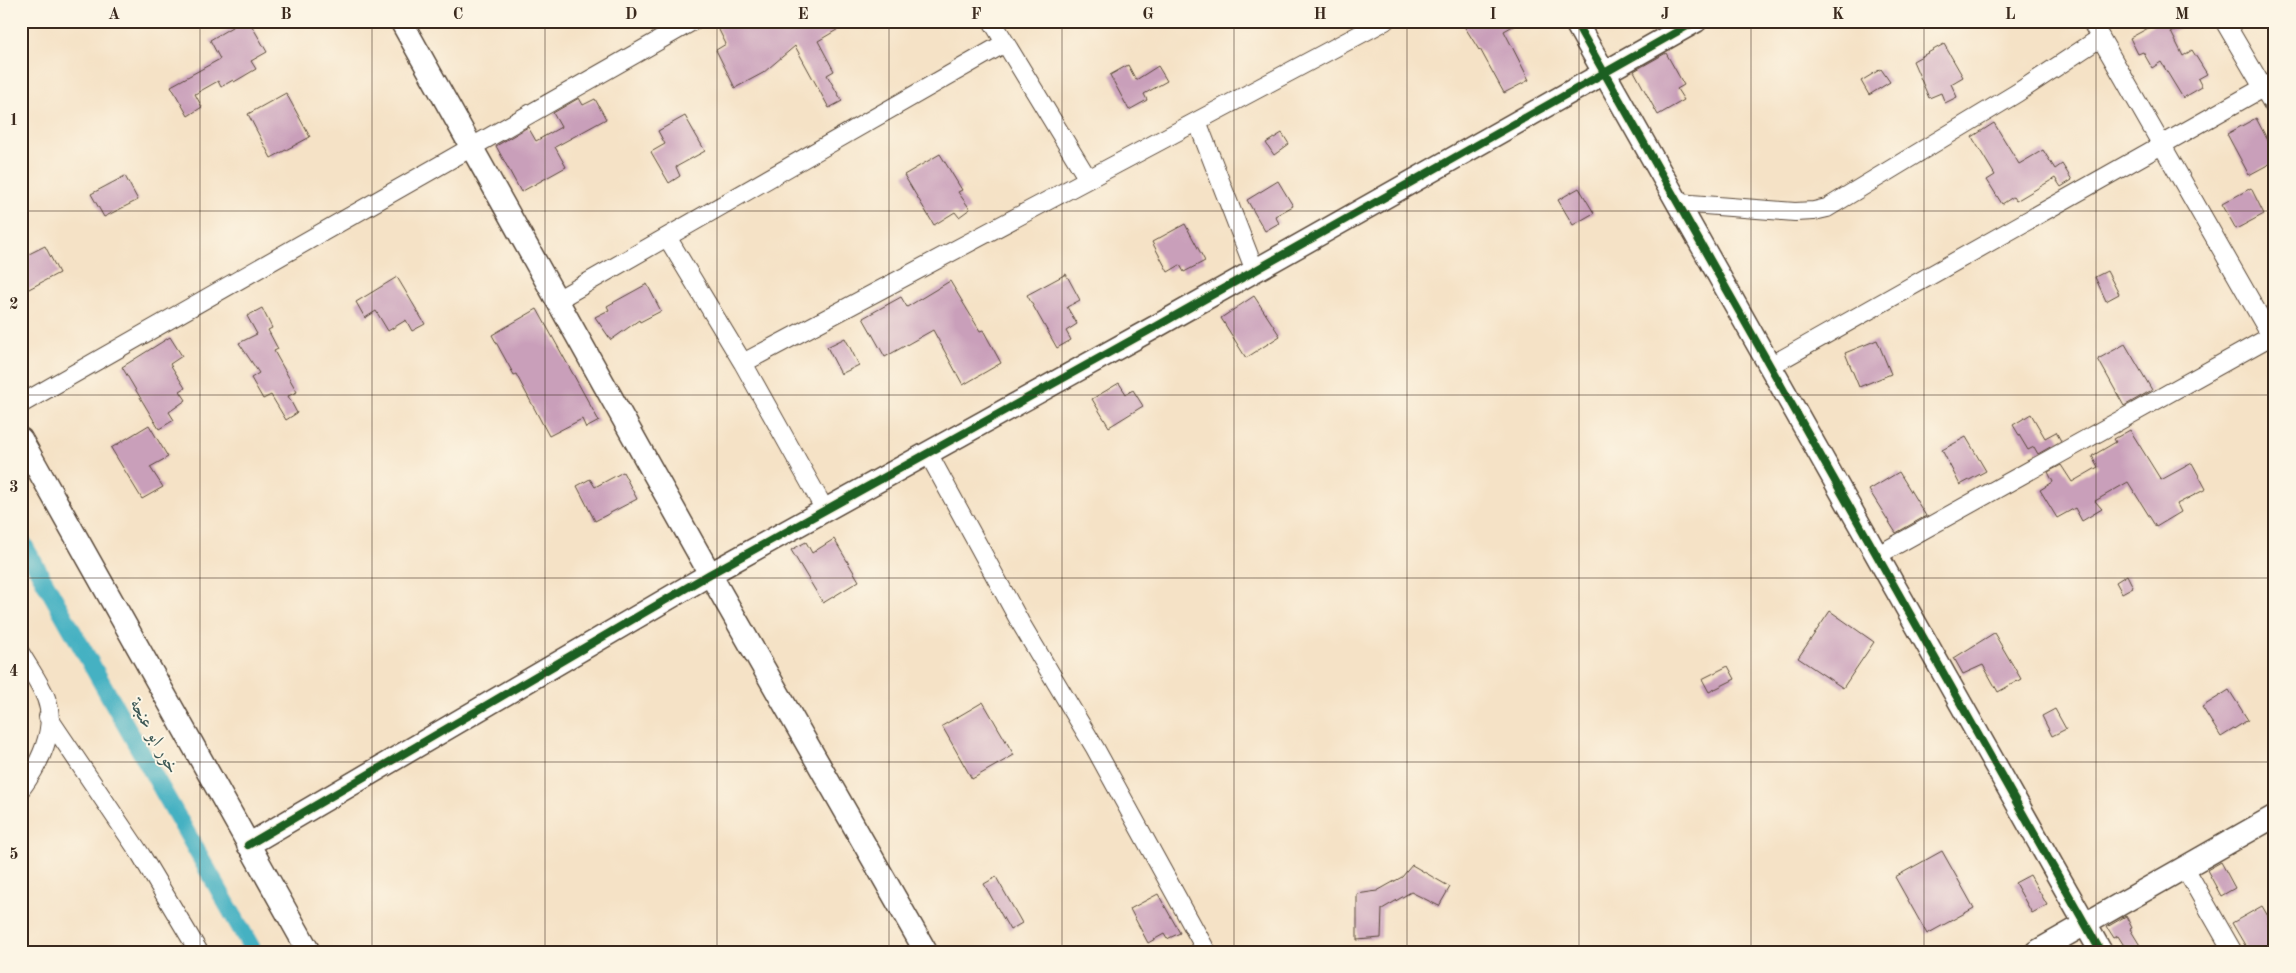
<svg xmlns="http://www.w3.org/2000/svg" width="2296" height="973" font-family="'Old Standard TT',Amiri,serif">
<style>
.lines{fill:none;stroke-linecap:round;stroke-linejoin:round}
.canal{stroke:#45b1c2;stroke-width:18}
.building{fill:#c99fba}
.minor-casing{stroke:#574637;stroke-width:20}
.tertiary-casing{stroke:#574637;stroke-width:25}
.minor{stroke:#fff;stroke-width:18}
.tertiary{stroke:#fff;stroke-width:22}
.cycleway-casing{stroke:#fcf5e5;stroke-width:11}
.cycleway{stroke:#1b5e20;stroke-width:8}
.grid{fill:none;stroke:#3b2a1e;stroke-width:1;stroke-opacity:0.55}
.labels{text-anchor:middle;stroke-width:4;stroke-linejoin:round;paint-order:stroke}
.water-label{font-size:19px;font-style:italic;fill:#3e5957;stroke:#fcf5e5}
.neatline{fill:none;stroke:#3b2a1e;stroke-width:2}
.grid-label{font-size:16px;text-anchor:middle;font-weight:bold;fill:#3b2a1e}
</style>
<rect width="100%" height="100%" fill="#fcf5e5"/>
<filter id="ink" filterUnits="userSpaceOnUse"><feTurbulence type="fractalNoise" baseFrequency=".02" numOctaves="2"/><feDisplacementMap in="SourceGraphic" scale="10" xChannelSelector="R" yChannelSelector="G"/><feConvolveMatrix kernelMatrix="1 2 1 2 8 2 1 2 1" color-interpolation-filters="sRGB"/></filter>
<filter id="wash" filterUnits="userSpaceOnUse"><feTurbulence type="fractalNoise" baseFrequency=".0096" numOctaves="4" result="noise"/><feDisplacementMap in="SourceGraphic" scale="20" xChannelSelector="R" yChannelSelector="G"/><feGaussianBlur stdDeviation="1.12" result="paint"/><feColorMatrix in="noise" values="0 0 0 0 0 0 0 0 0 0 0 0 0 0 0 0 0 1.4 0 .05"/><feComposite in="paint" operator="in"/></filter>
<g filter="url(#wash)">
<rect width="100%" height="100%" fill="#f5e2c6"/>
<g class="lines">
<!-- canal -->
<path class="canal" d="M 21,540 L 254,952"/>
</g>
<g id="blocks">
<!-- building -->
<path class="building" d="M 242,21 L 249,21 L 267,52 L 251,61 L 256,69 L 234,82 L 233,80 L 221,87 L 218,81 L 195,94 L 202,107 L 188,116 L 171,86 L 220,59 L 210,40 Z
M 731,21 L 852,21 L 818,41 L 834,71 L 827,75 L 842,101 L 829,108 L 795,46 L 763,73 L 735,88 L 716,50 L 726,44 L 718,28 Z
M 1461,21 L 1522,21 L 1504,31 L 1529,80 L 1504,93 L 1480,49 L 1479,50 Z
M 2161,21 L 2192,21 L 2171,32 L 2183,56 L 2192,50 L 2207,74 L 2198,79 L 2202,87 L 2183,98 L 2161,62 L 2152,68 L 2143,52 L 2138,54 L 2130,38 Z
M 1944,44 L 1963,77 L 1951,84 L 1957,97 L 1945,103 L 1941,93 L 1929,98 L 1913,61 Z
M 1666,53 L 1684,85 L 1677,89 L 1684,100 L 1658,115 L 1634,71 Z
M 1128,65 L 1136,80 L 1158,66 L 1167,81 L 1144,94 L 1147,100 L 1129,110 L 1110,75 Z
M 1881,69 L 1890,82 L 1869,95 L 1861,81 Z
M 286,93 L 310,137 L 271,158 L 248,114 Z
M 579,98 L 583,105 L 595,99 L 606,119 L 555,147 L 566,167 L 521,192 L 496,146 L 528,127 L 536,141 L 561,127 L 553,113 Z
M 685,116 L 705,151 L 676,167 L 680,176 L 669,183 L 651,152 L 665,144 L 658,131 Z
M 2256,118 L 2275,154 L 2275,161 L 2249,175 L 2227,134 Z
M 1994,123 L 2019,164 L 2043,150 L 2055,169 L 2062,164 L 2072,180 L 2061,187 L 2055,178 L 2016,201 L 2013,197 L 2002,204 L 1987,180 L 1995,175 L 1972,137 Z
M 1282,133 L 1289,144 L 1274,155 L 1266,143 Z
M 940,154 L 962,190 L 958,192 L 970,209 L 959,217 L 955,212 L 934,225 L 904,175 Z
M 125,176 L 138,200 L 104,217 L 91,194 Z
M 1278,181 L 1293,206 L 1275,216 L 1279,223 L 1265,231 L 1247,200 Z
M 1579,188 L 1594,213 L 1573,225 L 1558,200 Z
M 2251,188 L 2264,214 L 2236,229 L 2222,204 Z
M 1185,224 L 1205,261 L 1184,272 L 1180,265 L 1168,272 L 1152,242 Z
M 45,246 L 59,273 L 27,290 L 21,280 L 21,258 Z
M 2107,271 L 2119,294 L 2106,301 L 2095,277 Z
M 1066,274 L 1080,300 L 1067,307 L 1077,324 L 1066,331 L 1071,340 L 1057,348 L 1027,295 Z
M 397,277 L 425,324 L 412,331 L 406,320 L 388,331 L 376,311 L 365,318 L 356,302 Z
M 950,281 L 980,331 L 983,330 L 1001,363 L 963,385 L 933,330 L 885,357 L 863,318 L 901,297 L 907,307 Z
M 647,284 L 661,311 L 640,322 L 639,320 L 611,340 L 595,317 L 609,310 L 607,306 Z
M 1254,296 L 1280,336 L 1246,358 L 1221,318 Z
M 262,308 L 272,328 L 268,330 L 278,349 L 274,351 L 297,392 L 288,396 L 297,413 L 286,420 L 271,395 L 263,399 L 251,378 L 259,373 L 239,343 L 257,334 L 247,316 Z
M 537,309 L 599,421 L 586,428 L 582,419 L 549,436 L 516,374 L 514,375 L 492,335 Z
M 170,337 L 182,356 L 170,364 L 185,388 L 180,391 L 186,400 L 169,412 L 174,420 L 159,429 L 122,367 Z
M 845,338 L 859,365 L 841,374 L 827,347 Z
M 1877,340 L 1891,374 L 1859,387 L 1845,353 Z
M 2125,344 L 2152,390 L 2124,406 L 2098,359 Z
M 1119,383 L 1126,394 L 1133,390 L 1143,406 L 1109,427 L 1092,399 Z
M 2031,414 L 2045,438 L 2056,432 L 2061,441 L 2038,454 L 2034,447 L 2028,450 L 2013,425 Z
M 149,425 L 168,457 L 150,467 L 163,487 L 142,499 L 111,448 Z
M 2130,430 L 2161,480 L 2192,463 L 2206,489 L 2177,504 L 2181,512 L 2156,527 L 2128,482 L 2095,501 L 2102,509 L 2082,521 L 2075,508 L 2057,518 L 2040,490 L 2053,482 L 2048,472 L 2061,465 L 2072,482 L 2098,467 L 2092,456 L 2116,442 L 2114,439 Z
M 1966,437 L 1986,471 L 1960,485 L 1942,450 Z
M 623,472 L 637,499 L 595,521 L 577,486 L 590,479 L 595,487 Z
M 1899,472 L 1926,516 L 1896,533 L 1869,490 Z
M 834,539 L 859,581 L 823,603 L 791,550 L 806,542 L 812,553 Z
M 2127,575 L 2133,587 L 2122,593 L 2116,582 Z
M 1830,611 L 1874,642 L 1843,688 L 1798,658 Z
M 1994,633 L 2021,679 L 1998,692 L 1983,665 L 1963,674 L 1954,658 Z
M 1728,666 L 1735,679 L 1709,692 L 1702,679 Z
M 2229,690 L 2248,720 L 2221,737 L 2202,707 Z
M 983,702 L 1014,755 L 972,779 L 942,726 Z
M 2055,709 L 2066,729 L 2052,736 L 2042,716 Z
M 1942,851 L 1974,908 L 1927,934 L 1895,877 Z
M 2221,862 L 2235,888 L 2221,896 L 2207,870 Z
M 1412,865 L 1450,887 L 1439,906 L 1411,892 L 1382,909 L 1381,938 L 1357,940 L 1357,894 L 1377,891 L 1402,877 Z
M 2030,875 L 2047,905 L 2032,913 L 2015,883 Z
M 996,877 L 1022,923 L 1010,930 L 984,884 Z
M 1158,894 L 1180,933 L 1167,939 L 1164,934 L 1148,943 L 1130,909 Z
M 2262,906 L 2272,923 L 2268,925 L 2275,937 L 2275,952 L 2249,952 L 2232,923 Z
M 2126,916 L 2132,928 L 2130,929 L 2144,952 L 2128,952 L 2118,936 L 2114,938 L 2107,927 Z"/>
</g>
</g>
<g filter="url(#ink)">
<use href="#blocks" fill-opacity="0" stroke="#574637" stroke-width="1"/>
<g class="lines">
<defs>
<path id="minor" d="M 992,21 L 1088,179
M 2091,21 L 2275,343
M 2224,21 L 2275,108
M 1197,121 L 1255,271
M 1678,203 L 1795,212 L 1814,211 L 1827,208 L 2017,93 L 2100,38
M 667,237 L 743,363 L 825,510
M 557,300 L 1005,43
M 743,363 L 1385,21
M 1770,366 L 2275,81
M 21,404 L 693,21
M 928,453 L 1020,622 L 1095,748 L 1207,952
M 1878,555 L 2275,334
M 21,654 C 29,668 40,683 46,698 C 58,729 39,765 21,789
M 48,717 L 141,855 L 199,952
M 2185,868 L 2233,952"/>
<path id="tertiary" d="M 401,21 L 710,574 L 926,952
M 1575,21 L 2101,952
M 21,439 L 309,952
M 248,845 L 710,574 L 1157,326 L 1696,21
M 2036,952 L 2275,816"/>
</defs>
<!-- minor casing -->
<use href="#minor" class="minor-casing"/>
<!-- tertiary casing -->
<use href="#tertiary" class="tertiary-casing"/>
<!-- minor -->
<use href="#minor" class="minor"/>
<!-- tertiary -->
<use href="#tertiary" class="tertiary"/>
<defs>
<path id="cycleway" d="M 1575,21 L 2101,952
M 248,845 L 710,574 L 1157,326 L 1696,21"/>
</defs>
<!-- cycleway casing -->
<use href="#cycleway" class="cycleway-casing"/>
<!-- cycleway -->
<use href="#cycleway" class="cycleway"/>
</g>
</g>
<!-- grid -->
<path class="grid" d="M 200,21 L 200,952M 372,21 L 372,952M 545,21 L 545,952M 717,21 L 717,952M 889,21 L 889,952M 1062,21 L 1062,952M 1234,21 L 1234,952M 1407,21 L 1407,952M 1579,21 L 1579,952M 1751,21 L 1751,952M 1924,21 L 1924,952M 2096,21 L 2096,952M 21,211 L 2275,211M 21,395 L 2275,395M 21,578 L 2275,578M 21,762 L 2275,762"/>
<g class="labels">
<!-- water labels -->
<g class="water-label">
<text transform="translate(156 736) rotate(61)" y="7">خور ابو عنجة</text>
</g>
</g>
<!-- margin -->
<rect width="2296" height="973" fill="none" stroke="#fcf5e5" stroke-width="55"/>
<rect x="28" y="28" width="2240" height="918" class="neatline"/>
<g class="grid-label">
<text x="114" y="19">A</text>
<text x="286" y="19">B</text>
<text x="458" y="19">C</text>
<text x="631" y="19">D</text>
<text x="803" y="19">E</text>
<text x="976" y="19">F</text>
<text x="1148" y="19">G</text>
<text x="1320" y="19">H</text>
<text x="1493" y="19">I</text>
<text x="1665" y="19">J</text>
<text x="1838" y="19">K</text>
<text x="2010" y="19">L</text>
<text x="2182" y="19">M</text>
<text x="14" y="125">1</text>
<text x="14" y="309">2</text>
<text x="14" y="492">3</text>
<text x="14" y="676">4</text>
<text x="14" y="859">5</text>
</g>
</svg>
